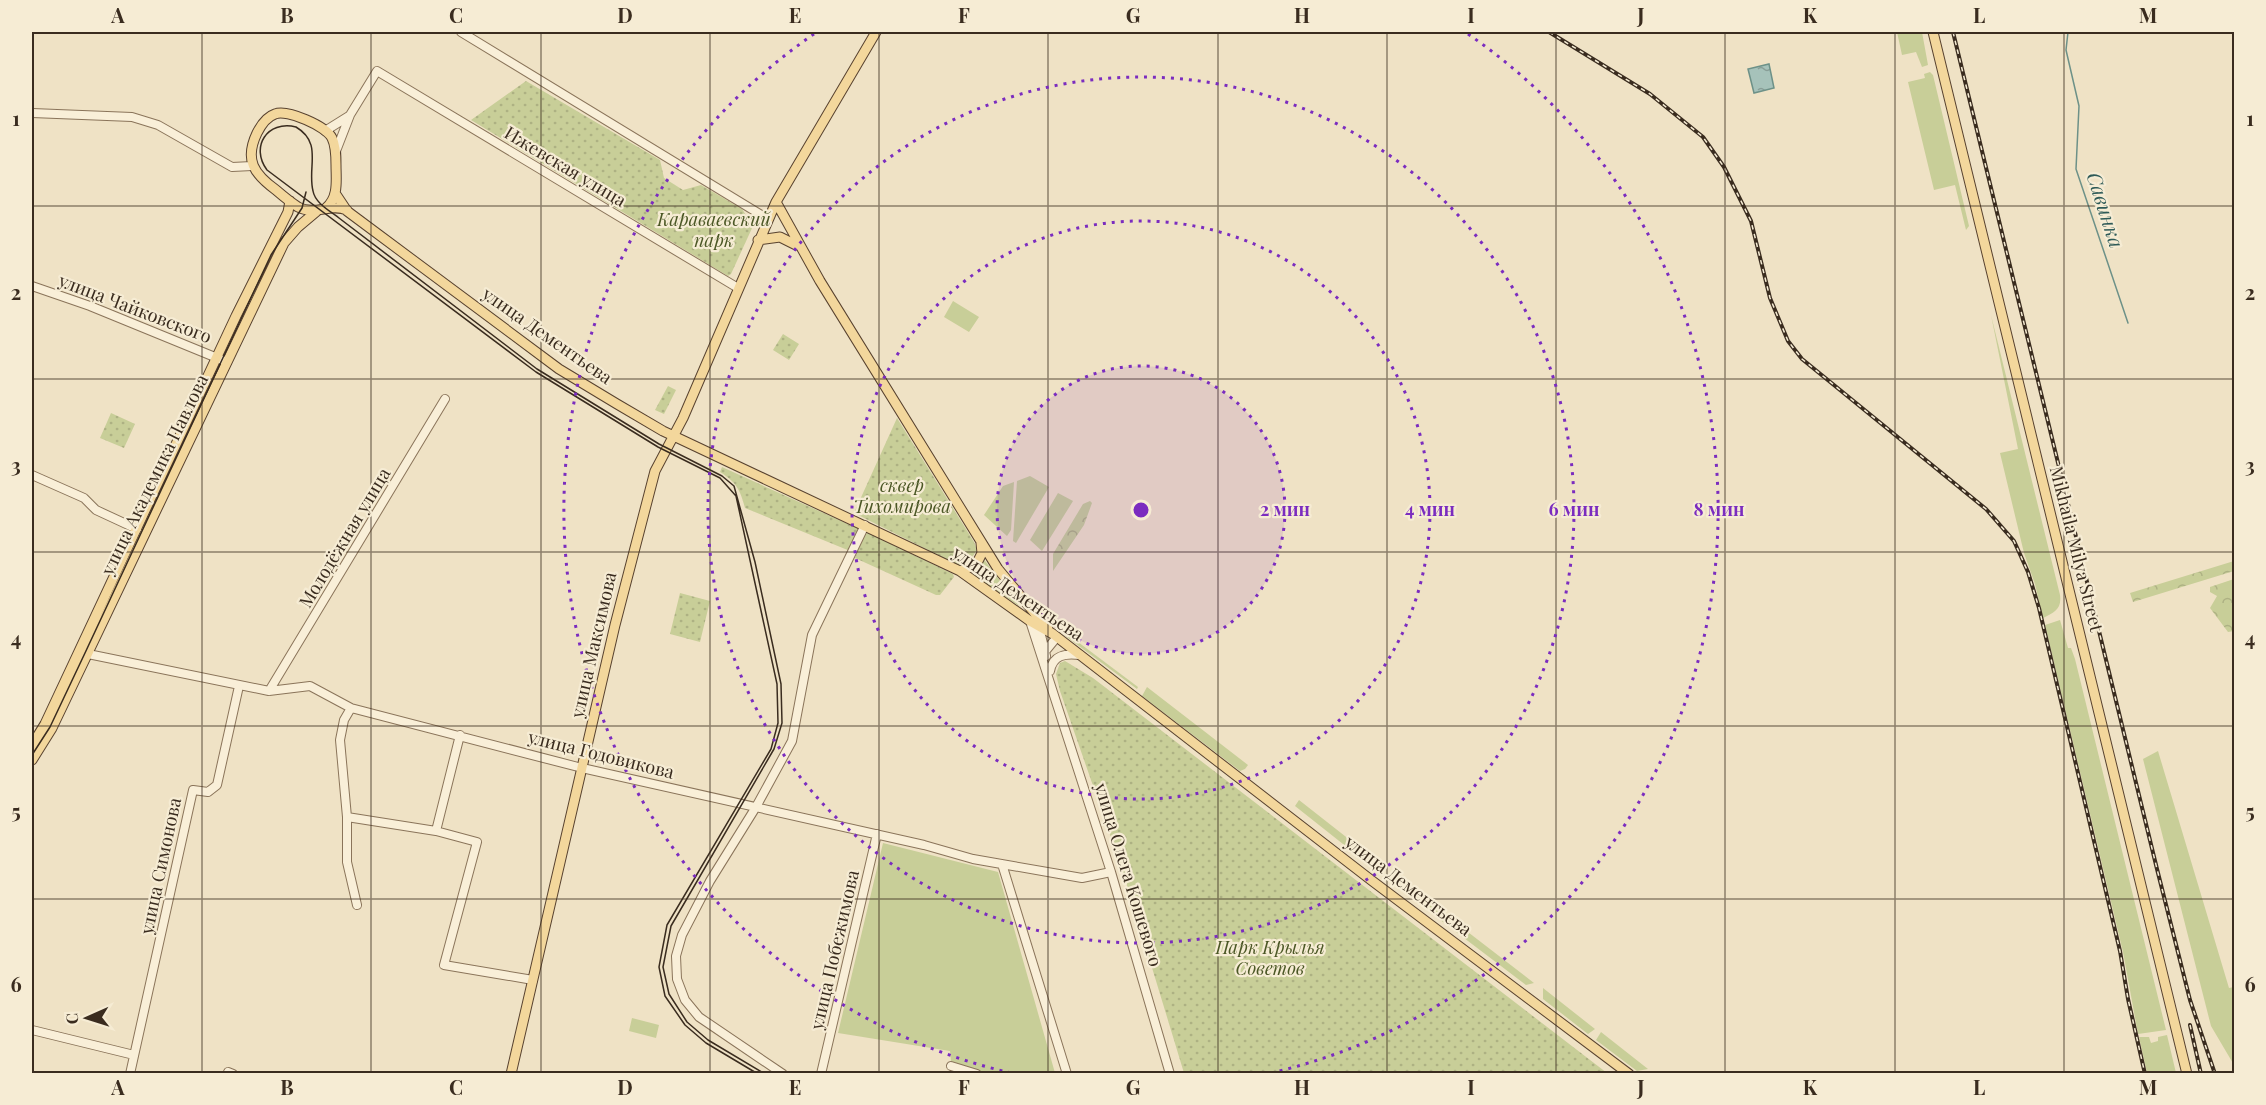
<svg xmlns="http://www.w3.org/2000/svg" width="2266" height="1105" font-family="'Playfair Display',serif">
<style>
.grass{fill:#c8ce98}
.forest{fill:url(#forest-crowns)}
.park{fill:url(#park-dots)}
.water{fill:url(#water-ripples);stroke:#6d9188;stroke-width:1.5}
.lines{fill:none;stroke-linecap:round;stroke-linejoin:round}
.stream{stroke:#6d9188;stroke-width:1.5}
.minor-casing{stroke:#8a745a;stroke-width:10}
.major-casing{stroke:#58422f;stroke-width:11}
.minor{stroke:#f9efd8;stroke-width:8}
.major{stroke:#f3d79c;stroke-width:9}
.tram{stroke:#3a2c1f;stroke-width:1.5}
.rail-casing{stroke:#3a2c1f;stroke-width:4}
.rail{stroke:#f6ecd4;stroke-width:1.5;stroke-dasharray:4.5;stroke-linecap:butt}
.grid{fill:none;stroke:#3a2c1f;stroke-width:1.5;stroke-opacity:0.55}
.ring{fill:none;stroke:#7b2cbf;stroke-width:3;stroke-dasharray:3 6}
.labels{text-anchor:middle;stroke-width:4.5;stroke-linejoin:round;paint-order:stroke}
.street-label{font-size:18px;fill:#3a2c1f;stroke:#f6ecd4}
.park-label{font-size:18px;font-style:italic;fill:#4b5725;stroke:#f6ecd4}
.water-label{font-size:20px;font-style:italic;fill:#2e5a57;stroke:#f6ecd4}
.centre{fill:#7b2cbf;stroke:#f6ecd4;stroke-width:3}
.ring-label{font-size:18px;text-anchor:middle;font-weight:bold;fill:#7b2cbf;stroke:#f6ecd4;stroke-width:4.5;stroke-linejoin:round;paint-order:stroke}
.neatline{fill:none;stroke:#3a2c1f;stroke-width:2}
.grid-label{font-size:20px;text-anchor:middle;font-weight:bold;fill:#3a2c1f}
</style>
<defs>
<pattern id="forest-crowns" width="20" height="18" patternUnits="userSpaceOnUse" patternTransform="scale(1.5)"><rect width="20" height="18" fill="#c8ce98"/><path d="M2 6a3 3 0 1 1 6 0M12 15a3 3 0 1 1 6 0" fill="none" stroke="#adb183"/></pattern>
<pattern id="park-dots" width="8" height="8" patternUnits="userSpaceOnUse" patternTransform="scale(1.5)"><rect width="8" height="8" fill="#c8ce98"/><path d="M2 2h.1M6 6h.1" fill="none" stroke="#adb183" stroke-width="1.8" stroke-linecap="round"/></pattern>
<pattern id="water-ripples" width="26" height="14" patternUnits="userSpaceOnUse" patternTransform="scale(1.5)"><rect width="26" height="14" fill="#a6c2ba"/><path d="M2 4q2-2 4 0t4 0M15 11q2-2 4 0t4 0" fill="none" stroke="#889e97"/></pattern>
</defs>
<rect width="100%" height="100%" fill="#efe2c5"/>
<!-- grass -->
<path class="grass" d="M 1897,32 L 1922,32 L 1928,65 L 1922,67 L 1916,52 L 1902,55 Z
M 1930,72 L 1933,75 L 1969,226 L 1966,230 L 1955,185 L 1934,190 L 1908,82 L 1925,78 L 1924,74 Z
M 953,301 L 979,317 L 969,332 L 944,317 Z
M 1991,315 L 2060,595 C 2062,609 2054,613 2043,618 L 2035,584 L 2024,553 L 2000,453 L 2018,449 Z
M 1030,476 L 1049,487 L 1016,543 L 1013,541 L 1017,481 Z
M 1014,482 L 1011,530 L 1007,536 L 984,515 L 1003,486 Z
M 1058,493 L 1073,501 L 1042,551 L 1030,540 Z
M 983,558 L 1019,606 L 972,574 L 978,570 Z
M 2060,620 L 2068,648 L 2071,648 L 2075,659 L 2166,1030 L 2138,1034 L 2123,952 L 2045,625 Z
M 1066,633 L 1138,687 L 1137,689 L 1064,635 Z
M 1147,687 L 1248,765 L 1245,769 L 1240,771 L 1142,696 Z
M 2158,751 L 2229,988 L 2234,987 L 2234,1065 L 2211,1026 L 2143,759 Z
M 1299,800 L 1378,862 L 1372,867 L 1295,806 Z
M 883,843 L 998,872 L 1055,1073 L 986,1074 L 951,1061 L 950,1051 L 838,1033 Z
M 1412,889 L 1534,983 L 1526,985 L 1410,897 Z
M 1543,988 L 1595,1029 L 1588,1034 L 1543,999 Z
M 632,1018 L 659,1025 L 656,1038 L 629,1031 Z
M 1601,1032 L 1648,1069 L 1637,1071 L 1596,1040 Z
M 2167,1035 L 2176,1073 L 2147,1073 L 2139,1037 L 2149,1037 L 2151,1043 L 2158,1041 L 2158,1037 Z"/>
<!-- forest -->
<path class="forest" d="M 1090,501 L 1092,503 L 1084,525 L 1053,571 L 1053,554 L 1083,504 Z
M 2234,561 L 2234,571 L 2133,602 L 2130,593 Z
M 2234,579 L 2234,631 L 2228,632 L 2210,608 L 2217,596 L 2210,592 L 2210,587 Z"/>
<!-- park -->
<path class="park" d="M 526,81 L 660,160 L 664,178 L 683,190 L 701,185 L 742,209 L 753,226 L 731,274 L 728,276 L 471,120 Z
M 783,334 L 799,344 L 789,360 L 773,350 Z
M 668,386 L 676,390 L 664,414 L 655,410 Z
M 111,413 L 135,424 L 124,448 L 100,438 Z
M 897,418 L 974,542 L 977,550 L 966,566 L 960,566 L 854,513 Z
M 722,467 L 861,530 L 850,551 L 745,508 C 740,489 736,482 720,472 Z
M 868,533 L 953,574 L 954,577 L 940,595 L 936,595 L 855,558 L 864,535 Z
M 680,593 L 710,601 L 700,642 L 670,634 Z
M 1065,661 L 1093,678 L 1607,1073 L 1184,1073 L 1122,869 L 1060,691 L 1056,674 L 1060,663 Z"/>
<!-- water -->
<path class="water" d="M 1769,64 L 1774,88 L 1754,93 L 1748,69 Z"/>
<g class="lines">
<!-- stream -->
<path class="stream" d="M 2068,32 L 2066,50 L 2079,106 L 2076,169 L 2128,323"/>
<defs>
<path id="minor" d="M 461,32 L 768,219
M 32,113 L 132,117 L 158,125 L 232,167 L 252,166
M 325,131 L 349,116
M 336,151 L 350,115 L 377,71 L 738,288
M 32,286 L 90,306 L 227,362
M 32,475 L 84,498 L 96,510 L 137,529
M 1030,621 L 1111,872 L 1170,1074
M 1039,627 L 1046,656
M 88,654 L 269,691 L 310,686 L 351,708 L 582,768 L 924,845 L 973,859 L 1082,878 L 1111,872
M 1043,654 L 1057,637
M 1050,671 C 1053,655 1065,653 1080,655
M 269,691 L 445,399
M 351,708 L 344,720 L 340,740 L 347,817 L 347,862 L 357,905
M 347,817 L 436,831 L 477,842 L 444,965 L 533,980
M 436,831 L 460,735
M 1002,864 L 1067,1074
M 32,1030 L 134,1055
M 951,1066 L 977,1074
M 228,1072 L 233,1074
M 130,1074 L 193,790 L 208,792 L 217,785 L 239,686
M 783,1074 L 699,1017 L 685,1000 L 677,979 L 676,956 L 682,935 L 710,881 L 756,807 L 792,741 L 812,635 L 865,525
M 821,1074 L 877,834"/>
<path id="major" d="M 1933,32 L 2187,1074
M 335,193 L 347,211 L 559,369 L 617,404 L 663,431 L 960,571 L 1030,621 L 1053,634 L 1371,880 L 1629,1074
M 776,202 L 820,281 L 998,569 L 1048,629
M 326,208 C 339,197 336,180 336,165 C 336,156 336,146 332,138 C 326,126 287,109 275,114 C 266,117 261,125 257,133 C 244,160 254,174 276,190 C 283,196 290,202 298,207 C 315,216 330,203 347,210
M 758,240 L 780,237 L 796,245
M 960,571 L 976,565 L 982,553 L 981,543
M 32,745 L 45,724 L 236,316 L 288,212 L 290,201
M 32,760 L 52,728 L 284,243 L 298,227 L 317,211
M 511,1074 L 615,625 L 655,471 L 683,418 L 776,202 L 876,32"/>
</defs>
<!-- minor casing -->
<use href="#minor" class="minor-casing"/>
<!-- major casing -->
<use href="#major" class="major-casing"/>
<!-- minor -->
<use href="#minor" class="minor"/>
<!-- major -->
<use href="#major" class="major"/>
<!-- tram -->
<path class="tram" d="M 32,755 L 50,727 L 85,653 L 271,255 L 302,208 L 306,192
M 758,1074 L 706,1043 L 685,1025 L 665,996 L 659,967 L 667,925 L 771,749 L 778,723 L 777,684 L 736,496 L 720,478 L 658,447 L 536,372 L 267,170 C 250,147 267,120 296,127 C 323,143 307,167 313,191 C 315,203 330,211 339,218 L 537,369 L 659,444 L 722,476 L 734,486 L 755,562 L 781,684 L 782,723 L 774,749 L 671,926 L 663,967 L 669,994 L 687,1022 L 708,1040 L 765,1074"/>
<defs>
<path id="rail" d="M 1549,32 L 1650,94 L 1703,137 L 1724,167 L 1751,221 L 1770,298 L 1788,341 L 1802,359 L 1986,509 L 2014,541 L 2028,572 L 2039,608 L 2120,951 L 2128,999 L 2145,1074
M 1953,32 L 2157,869 L 2190,1000 L 2215,1074
M 2190,1025 L 2201,1074"/>
</defs>
<!-- rail casing -->
<use href="#rail" class="rail-casing"/>
<!-- rail -->
<use href="#rail" class="rail"/>
</g>
<!-- grid -->
<path class="grid" d="M 202,32 L 202,1074M 371,32 L 371,1074M 541,32 L 541,1074M 710,32 L 710,1074M 879,32 L 879,1074M 1048,32 L 1048,1074M 1218,32 L 1218,1074M 1387,32 L 1387,1074M 1556,32 L 1556,1074M 1725,32 L 1725,1074M 1895,32 L 1895,1074M 2064,32 L 2064,1074M 32,206 L 2234,206M 32,379 L 2234,379M 32,552 L 2234,552M 32,726 L 2234,726M 32,899 L 2234,899"/>
<!-- distance rings -->
<circle cx="1141" cy="510" r="144" fill="#7b2cbf" fill-opacity=".12"/>
<g class="ring">
<circle cx="1141" cy="510" r="144"/>
<circle cx="1141" cy="510" r="289"/>
<circle cx="1141" cy="510" r="433"/>
<path d="M1011 1073A578 578 0 0 1 814 34M1468 34A578 578 0 0 1 1271 1073"/>
</g>
<g class="labels">
<!-- street labels -->
<g class="street-label">
<text transform="translate(565 167) rotate(31)" y="6">Ижевская улица</text>
<text transform="translate(135 309) rotate(21)" y="6">улица Чайковского</text>
<text transform="translate(547 336) rotate(35)" y="6">улица Дементьева</text>
<text transform="translate(155 475) rotate(-64)" y="6">улица Академика Павлова</text>
<text transform="translate(345 538) rotate(-59)" y="6">Молодёжная улица</text>
<text transform="translate(2076 549) rotate(76)" y="6">Mikhaila Milya Street</text>
<text transform="translate(1018 594) rotate(34)" y="6">улица Дементьева</text>
<text transform="translate(594 645) rotate(-77)" y="6">улица Максимова</text>
<text transform="translate(601 755) rotate(14)" y="6">улица Годовикова</text>
<text transform="translate(161 866) rotate(-78)" y="6">улица Симонова</text>
<text transform="translate(1128 875) rotate(73)" y="6">улица Олега Кошевого</text>
<text transform="translate(1408 886) rotate(37)" y="6">улица Дементьева</text>
<text transform="translate(835 950) rotate(-77)" y="6">улица Побежимова</text>
</g>
<!-- park labels -->
<g class="park-label">
<text x="714" y="226">Караваевский<tspan x="714" dy="21">парк</tspan></text>
<text x="902" y="492">сквер<tspan x="902" dy="21">Тихомирова</tspan></text>
<text x="1270" y="954">Парк Крылья<tspan x="1270" dy="21">Советов</tspan></text>
</g>
<!-- water labels -->
<g class="water-label">
<text transform="translate(2105 210) rotate(72)" y="7">Савинка</text>
</g>
</g>
<circle cx="1141" cy="510" r="9" class="centre"/>
<g class="ring-label">
<text x="1285" y="516">2 мин</text>
<text x="1430" y="516">4 мин</text>
<text x="1574" y="516">6 мин</text>
<text x="1719" y="516">8 мин</text>
</g>
<!-- border -->
<rect width="2266" height="1105" fill="none" stroke="#f6ecd4" stroke-width="66"/>
<!-- north arrow -->
<g transform="translate(87 1018) rotate(267)" stroke="#f6ecd4" stroke-width="4.5" paint-order="stroke">
<path d="M0-4.5L10 22L0 15L-10 22Z" fill="#3a2c1f"/>
<text y="-9" font-size="16" font-weight="bold" text-anchor="middle" fill="#3a2c1f">С</text>
</g>
<rect x="33" y="33" width="2200" height="1039" class="neatline"/>
<g class="grid-label">
<text x="118" y="23">A</text>
<text x="287" y="23">B</text>
<text x="456" y="23">C</text>
<text x="625" y="23">D</text>
<text x="795" y="23">E</text>
<text x="964" y="23">F</text>
<text x="1133" y="23">G</text>
<text x="1302" y="23">H</text>
<text x="1471" y="23">I</text>
<text x="1641" y="23">J</text>
<text x="1810" y="23">K</text>
<text x="1979" y="23">L</text>
<text x="2148" y="23">M</text>
<text x="16" y="126">1</text>
<text x="2250" y="126">1</text>
<text x="16" y="300">2</text>
<text x="2250" y="300">2</text>
<text x="16" y="473">3</text>
<text x="2250" y="473">3</text>
<text x="16" y="646">4</text>
<text x="2250" y="646">4</text>
<text x="16" y="819">5</text>
<text x="2250" y="819">5</text>
<text x="16" y="992">6</text>
<text x="2250" y="992">6</text>
<text x="118" y="1095">A</text>
<text x="287" y="1095">B</text>
<text x="456" y="1095">C</text>
<text x="625" y="1095">D</text>
<text x="795" y="1095">E</text>
<text x="964" y="1095">F</text>
<text x="1133" y="1095">G</text>
<text x="1302" y="1095">H</text>
<text x="1471" y="1095">I</text>
<text x="1641" y="1095">J</text>
<text x="1810" y="1095">K</text>
<text x="1979" y="1095">L</text>
<text x="2148" y="1095">M</text>
</g>
</svg>
